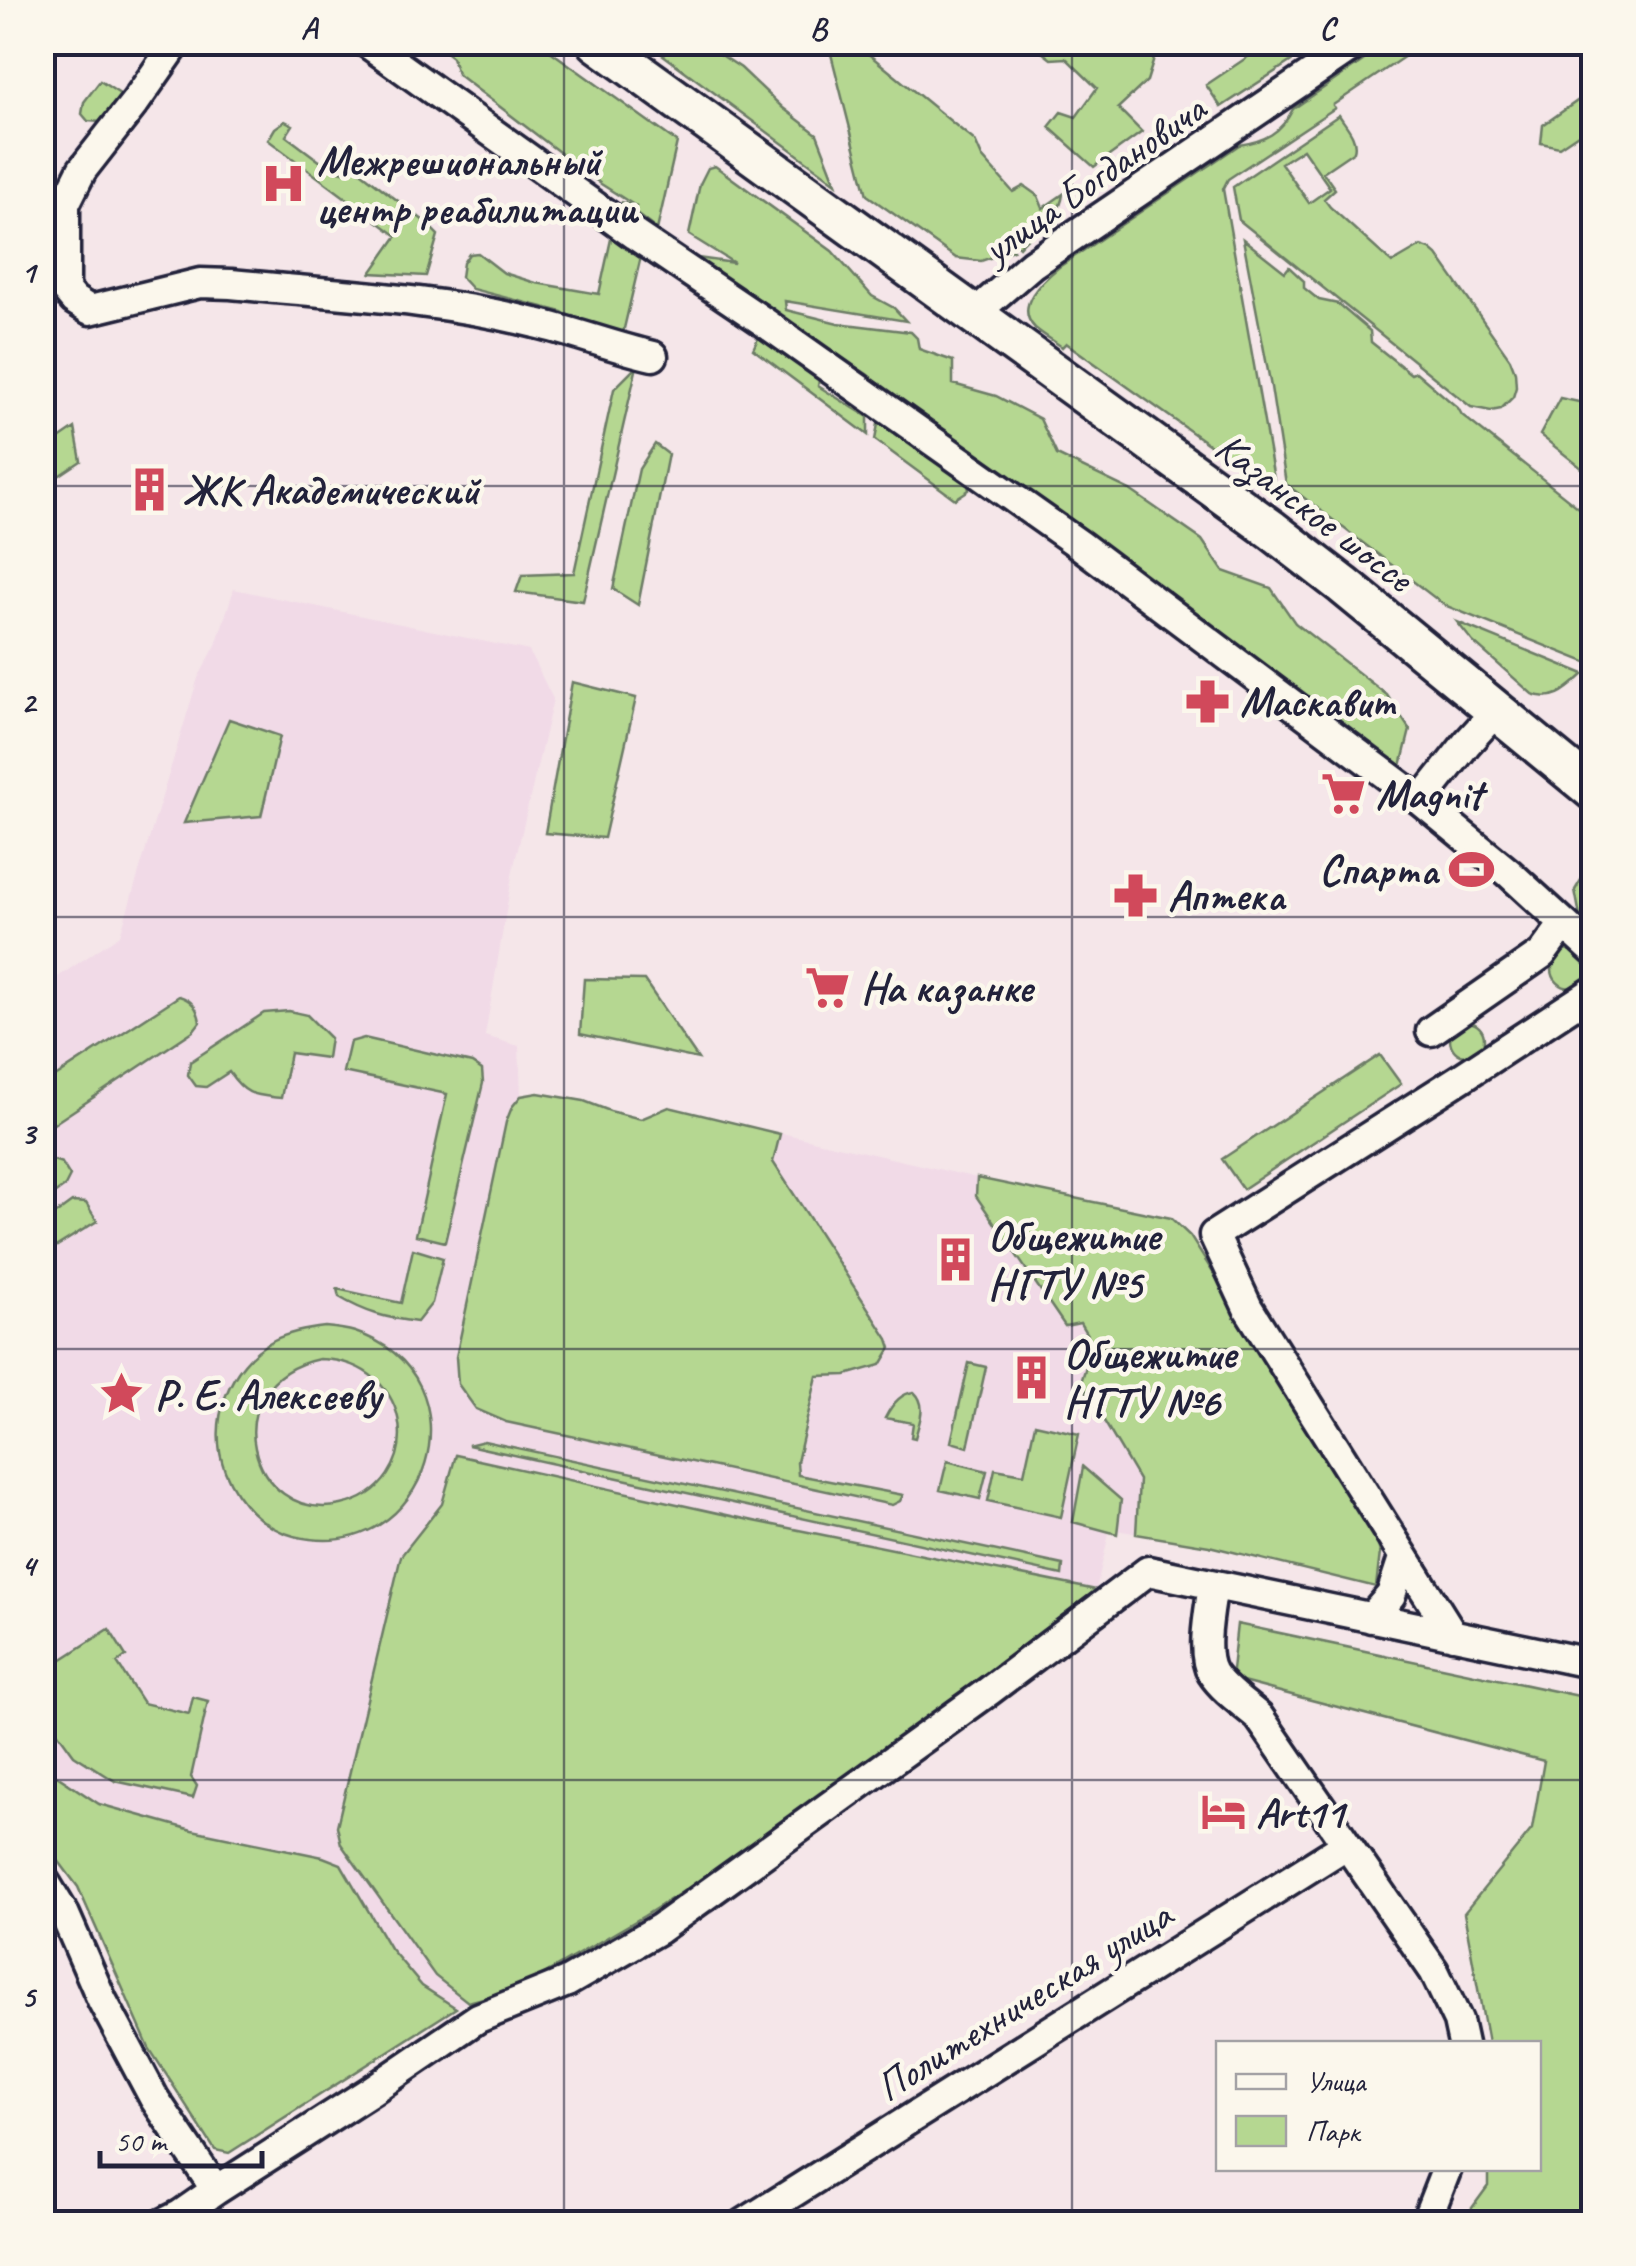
<svg xmlns="http://www.w3.org/2000/svg" width="1636" height="2266" font-family="Caveat,sans-serif">
<style>
.built{fill:#f1dae7}
.green{fill:#b5d791;stroke:#6c7c66;stroke-width:2.5;fill-rule:evenodd}
.lines{fill:none;stroke-linecap:round;stroke-linejoin:round}
.minor-casing{stroke:#22223b;stroke-width:35}
.major-casing{stroke:#22223b;stroke-width:45}
.minor{stroke:#fbf7ec;stroke-width:28}
.major{stroke:#fbf7ec;stroke-width:38}
.grid{fill:none;stroke:#22223b;stroke-width:2.5;stroke-opacity:0.55}
.labels{text-anchor:middle;stroke-width:9;stroke-linejoin:round;paint-order:stroke}
.poi-label{font-size:42px;font-weight:bold;fill:#22223b;stroke:#fbf7ec;text-anchor:start}
.street-label{font-size:42px;fill:#22223b;stroke:#fbf7ec}
.neatline{fill:none;stroke:#22223b;stroke-width:4}
.grid-label{font-size:32px;text-anchor:middle;font-weight:bold;fill:#22223b}
</style>
<rect width="100%" height="100%" fill="#f5e6e9"/>
<filter id="ink" filterUnits="userSpaceOnUse"><feTurbulence type="fractalNoise" baseFrequency=".01" numOctaves="2"/><feDisplacementMap in="SourceGraphic" scale="20" xChannelSelector="R" yChannelSelector="G"/><feConvolveMatrix kernelMatrix="1 2 1 2 8 2 1 2 1" color-interpolation-filters="sRGB"/></filter>
<g filter="url(#ink)">
<!-- built -->
<path class="built" d="M 234,589 L 529,651 L 553,699 L 513,870 L 485,1036 L 519,1046 L 521,1096 L 538,1093 L 557,1095 L 584,1101 L 610,1111 L 641,1119 L 669,1107 L 977,1178 L 1171,1218 L 1190,1236 L 1333,1465 L 1380,1553 L 1376,1587 L 1209,1546 L 1110,1529 L 1096,1590 L 980,1679 L 644,1916 L 518,1989 L 502,1991 L 462,2004 L 229,2153 L 215,2150 L 149,2048 L 78,1887 L 43,1840 L 43,987 L 120,935 L 198,678 L 216,645 Z"/>
<!-- green -->
<path class="green" d="M 1270,42 L 1319,43 L 1221,107 L 1206,85 Z
M 409,43 L 539,43 L 677,142 L 657,230 L 621,202 L 637,207 L 601,184 L 457,74 L 452,57 L 439,47 L 420,50 Z
M 647,43 L 703,43 L 741,68 L 783,108 L 817,134 L 836,183 Z
M 821,43 L 855,43 L 975,141 L 982,157 L 1013,192 L 1024,186 L 1038,196 L 1043,208 L 1063,194 C 1060,221 1034,227 1019,247 L 1006,235 L 1001,238 L 1013,250 L 981,261 L 956,258 L 867,195 L 830,50 Z
M 1030,43 L 1159,43 L 1147,81 L 1118,108 L 1142,132 L 1094,167 L 1049,127 L 1061,112 L 1076,117 L 1097,88 L 1066,58 L 1051,59 Z
M 1389,43 L 1419,44 L 1417,48 L 1333,105 L 1335,108 L 1228,179 L 1223,189 L 1274,479 L 1271,482 L 1235,463 L 1066,343 L 1062,347 C 1054,341 1043,335 1035,328 C 1013,306 1043,280 1059,267 L 1239,145 C 1265,141 1281,133 1293,109 Z
M 100,81 L 123,96 L 101,122 L 88,121 L 82,114 L 84,102 Z
M 1593,90 L 1593,124 L 1559,147 L 1541,143 L 1543,125 Z
M 1339,115 C 1346,126 1358,138 1354,151 L 1323,172 L 1335,189 L 1324,199 L 1330,207 L 1392,263 L 1421,246 L 1430,249 L 1437,255 L 1510,359 L 1515,372 L 1516,387 L 1513,397 L 1501,409 L 1491,411 L 1471,407 L 1239,220 L 1233,187 ZM 1303,149 L 1330,188 L 1309,203 L 1281,163 Z
M 285,121 L 293,125 L 286,136 L 329,168 L 347,173 L 353,166 L 424,221 L 438,235 L 426,276 L 371,273 L 397,236 L 268,140 L 275,128 Z
M 715,166 L 832,251 L 872,296 L 894,308 L 906,321 L 785,301 L 786,310 L 838,323 L 911,332 L 917,338 L 919,349 L 953,361 L 953,384 L 996,396 L 1040,419 L 1057,455 L 1130,490 L 1202,540 L 1223,571 L 1271,588 L 1295,623 L 1387,695 L 1410,730 L 1395,790 L 963,455 L 969,490 L 955,499 L 875,440 L 878,424 L 898,411 C 878,379 861,363 823,357 L 818,386 L 868,417 L 868,435 L 753,349 L 770,313 L 696,282 L 697,258 L 734,263 L 689,235 L 700,184 L 708,168 Z
M 613,230 L 642,252 L 622,337 L 586,329 L 562,312 L 472,289 L 461,277 L 463,263 L 469,254 L 478,253 L 504,273 L 536,283 L 599,294 Z
M 1243,239 L 1285,272 L 1289,267 L 1304,281 L 1304,288 L 1319,300 L 1338,304 L 1370,331 L 1371,342 L 1411,374 L 1416,372 L 1458,408 L 1462,415 L 1593,519 L 1593,665 L 1444,605 L 1286,484 L 1271,387 Z
M 637,366 L 583,601 L 516,592 L 522,575 L 574,573 L 614,389 Z
M 1560,398 L 1593,405 L 1593,477 L 1540,435 Z
M 75,428 L 81,461 L 48,483 L 43,474 L 43,450 Z
M 655,444 L 668,454 L 638,605 L 613,589 L 639,469 Z
M 1457,622 L 1584,674 C 1568,688 1555,703 1532,694 L 1473,642 Z
M 572,682 L 636,698 L 604,838 L 545,833 Z
M 229,719 L 280,736 L 261,816 L 184,823 Z
M 1584,875 L 1593,876 L 1593,928 L 1580,916 L 1575,890 Z
M1552 969a19 19 0 1 1 38 0a19 19 0 1 1-38 0Z
M 584,979 L 644,980 L 698,1059 L 580,1034 Z
M 179,996 C 192,1000 198,1008 200,1022 L 193,1031 L 43,1131 L 43,1085 Z
M 289,1011 L 307,1015 L 330,1038 L 327,1058 L 290,1053 L 281,1098 C 253,1095 246,1096 229,1072 L 206,1087 L 196,1086 L 188,1075 L 190,1062 L 264,1013 Z
M1450 1039a17 17 0 1 1 34 0a17 17 0 1 1-34 0Z
M 364,1038 L 472,1063 L 482,1070 L 483,1083 L 445,1242 L 416,1235 L 447,1094 L 343,1072 L 350,1042 Z
M 1380,1055 L 1401,1084 L 1243,1189 L 1222,1159 Z
M 538,1093 L 584,1101 L 610,1111 L 641,1119 L 669,1107 L 780,1134 L 773,1162 L 888,1339 L 891,1348 L 881,1365 L 846,1375 L 817,1376 L 797,1462 L 798,1475 L 903,1495 L 900,1501 L 892,1505 L 506,1422 L 476,1409 L 458,1384 L 456,1357 L 506,1122 L 512,1107 L 521,1096 Z
M 53,1160 L 62,1163 L 70,1176 L 65,1186 L 43,1202 L 43,1167 Z
M 977,1178 L 1171,1218 L 1190,1236 L 1374,1528 L 1380,1553 L 1376,1587 L 1209,1546 L 1136,1534 L 1139,1480 L 1081,1382 L 1093,1345 L 1080,1323 L 1065,1326 L 976,1196 Z
M 72,1202 L 86,1203 L 97,1221 L 54,1248 L 46,1285 L 43,1285 L 43,1223 Z
M 413,1249 L 443,1258 L 432,1303 L 417,1322 C 386,1318 366,1313 339,1297 L 337,1289 L 401,1303 Z
M 325,1327 C 335,1328 345,1329 355,1332 C 487,1375 431,1570 294,1536 C 262,1528 237,1501 225,1471 C 207,1423 228,1364 274,1340 C 290,1332 307,1329 325,1327 ZM 319,1359 C 418,1361 427,1487 341,1505 C 249,1525 211,1382 319,1359 Z
M 969,1363 L 986,1367 L 968,1447 L 951,1442 Z
M 914,1392 C 928,1405 919,1422 915,1438 L 911,1437 L 913,1423 L 885,1418 C 891,1406 900,1393 914,1392 Z
M 1035,1424 L 1079,1434 L 1061,1517 L 988,1501 L 995,1469 L 1024,1474 Z
M 484,1441 L 1063,1565 L 1062,1575 L 468,1445 Z
M 456,1455 L 754,1521 L 1096,1590 L 760,1843 L 644,1916 L 518,1989 L 468,2002 L 435,1976 L 341,1844 L 337,1826 L 401,1556 L 442,1504 Z
M 947,1461 L 987,1471 L 980,1499 L 940,1490 Z
M 1083,1467 L 1121,1500 L 1117,1534 L 1073,1522 Z
M 1237,1624 L 1593,1699 L 1593,2223 L 1461,2223 L 1488,2186 L 1488,2169 L 1538,2168 L 1538,2044 L 1488,2043 L 1464,1913 L 1532,1829 L 1544,1761 L 1231,1679 Z
M 109,1629 L 126,1656 L 117,1663 L 143,1703 L 189,1714 L 193,1697 L 208,1701 L 191,1777 L 197,1786 L 193,1798 L 115,1781 L 74,1755 L 43,1712 L 43,1657 L 50,1667 Z
M 42,1757 L 54,1774 L 99,1804 L 192,1830 L 323,1857 L 341,1864 L 390,1948 L 422,1986 L 456,2008 L 229,2153 L 215,2150 L 149,2048 L 78,1887 L 43,1840 Z"/>
<g class="lines">
<defs>
<path id="minor" d="M 177,42 L 136,101 L 82,170 L 65,204 L 65,289 L 74,300 L 90,310 L 200,283 L 231,284 C 332,294 436,298 535,323 C 575,332 613,347 653,356
M 366,42 L 635,235 L 764,322 L 1080,545 L 1421,801 L 1509,873 L 1594,951
M 974,314 L 1032,264 L 1359,42
M 1421,801 L 1467,743 L 1497,710
M 1431,1031 L 1542,954 L 1564,924
M 1213,1585 C 1210,1608 1200,1653 1212,1673 C 1223,1690 1244,1704 1259,1717 L 1434,1971 L 1458,2021 L 1463,2044
M 1371,1618 L 1391,1595 L 1403,1558
M 1453,1635 L 1248,1308 L 1214,1235 L 1461,1078 L 1594,991
M 42,1877 L 65,1915 L 102,2000 L 154,2098 L 216,2190
M 162,2224 L 180,2215 L 216,2190 L 372,2090 L 478,2018 L 567,1982 L 659,1929 L 989,1691 L 1148,1571 L 1594,1664
M 743,2224 L 1346,1845
M 1425,2224 L 1447,2168"/>
<path id="major" d="M 597,42 L 1272,530 L 1343,585 L 1594,791"/>
</defs>
<!-- minor casing -->
<use href="#minor" class="minor-casing"/>
<!-- major casing -->
<use href="#major" class="major-casing"/>
<!-- minor -->
<use href="#minor" class="minor"/>
<!-- major -->
<use href="#major" class="major"/>
</g>
</g>
<!-- grid -->
<path class="grid" d="M 564,42 L 564,2224M 1072,42 L 1072,2224M 42,486 L 1594,486M 42,917 L 1594,917M 42,1349 L 1594,1349M 42,1780 L 1594,1780"/>
<!-- icons -->
<defs>
<symbol id="hospital-bare" viewBox="-9 -9 18 18"><path d="M-5-5h3v3.5h4V-5h3V5h-3V1.5h-4V5h-3Z" fill="#d1495b" stroke="#fbf7ec" stroke-width="2.5" paint-order="stroke"/></symbol>
<symbol id="building-bare" viewBox="-9 -9 18 18"><path d="M-4-6H4V6H1V3H-1V6H-4ZM-2.5-4.3h1.7v1.8h-1.7ZM.8-4.3h1.7v1.8H.8ZM-2.5-1h1.7V.8h-1.7ZM.8-1h1.7V.8H.8Z" fill="#d1495b" stroke="#fbf7ec" stroke-width="2.5" paint-order="stroke"/></symbol>
<symbol id="pharmacy-bare" viewBox="-9 -9 18 18"><path d="M-2-6h4v4h4v4h-4v4h-4v-4h-4v-4h4Z" fill="#d1495b" stroke="#fbf7ec" stroke-width="2.5" paint-order="stroke"/></symbol>
<symbol id="supermarket-bare" viewBox="-9 -9 18 18"><path d="M-6-5.5h2.5l.6 2H6L4.5 2H-2.5L-4.4-4H-6ZM-1.5 3.2a1.3 1.3 0 1 0 .1 0ZM3 3.2a1.3 1.3 0 1 0 .1 0Z" fill="#d1495b" stroke="#fbf7ec" stroke-width="2.5" paint-order="stroke"/></symbol>
<symbol id="stadium-bare" viewBox="-9 -9 18 18"><path d="M0-5a6.5 5 0 1 0 0 10a6.5 5 0 1 0 0-10ZM-3.5-1.8h7v3.6h-7Z" fill="#d1495b" stroke="#fbf7ec" stroke-width="2.5" paint-order="stroke"/></symbol>
<symbol id="sight-bare" viewBox="-9 -9 18 18"><path d="M0-6L1.8-2.2L6-1.7L2.9 1.2L3.7 5.4L0 3.3L-3.7 5.4L-2.9 1.2L-6-1.7L-1.8-2.2Z" fill="#d1495b" stroke="#fbf7ec" stroke-width="2.5" paint-order="stroke"/></symbol>
<symbol id="hotel-bare" viewBox="-9 -9 18 18"><path d="M-6-4.5h1.5V1H6V5H4.5V3h-9V5H-6ZM-4 0a1.8 1.8 0 1 1 3.6 0ZM.5 0V-2.5h3Q6-2.5 6 0Z" fill="#d1495b" stroke="#fbf7ec" stroke-width="2.5" paint-order="stroke"/></symbol>
</defs>
<g fill-rule="evenodd">
<use href="#hospital-bare" x="252" y="152" width="63" height="63"/>
<use href="#building-bare" x="118" y="458" width="63" height="63"/>
<use href="#pharmacy-bare" x="1176" y="670" width="63" height="63"/>
<use href="#supermarket-bare" x="1312" y="762" width="63" height="63"/>
<use href="#stadium-bare" x="1440" y="838" width="63" height="63"/>
<use href="#pharmacy-bare" x="1104" y="864" width="63" height="63"/>
<use href="#supermarket-bare" x="796" y="956" width="63" height="63"/>
<use href="#building-bare" x="924" y="1228" width="63" height="63"/>
<use href="#building-bare" x="1000" y="1346" width="63" height="63"/>
<use href="#sight-bare" x="90" y="1362" width="63" height="63"/>
<use href="#hotel-bare" x="1192" y="1780" width="63" height="63"/>
</g>
<g class="labels">
<!-- poi labels -->
<g class="poi-label">
<text x="317" y="175">Межрешиональный<tspan x="317" dy="48">центр реабилитации</tspan></text>
<text x="183" y="504">ЖК Академический</text>
<text x="1240" y="716">Маскавит</text>
<text x="1376" y="808">Magnit</text>
<text x="1438" y="884" text-anchor="end">Спарта</text>
<text x="1168" y="910">Аптека</text>
<text x="861" y="1002">На казанке</text>
<text x="988" y="1250">Общежитие<tspan x="988" dy="48">НГТУ №5</tspan></text>
<text x="1064" y="1368">Общежитие<tspan x="1064" dy="48">НГТУ №6</tspan></text>
<text x="155" y="1409">Р. Е. Алексееву</text>
<text x="1256" y="1827">Art11</text>
</g>
<!-- street labels -->
<g class="street-label">
<text transform="translate(1093 178) rotate(-35)" y="15">улица Богдановича</text>
<text transform="translate(1315 511) rotate(37)" y="15">Казанское шоссе</text>
<text transform="translate(1023 2000) rotate(-32)" y="15">Политехническая улица</text>
</g>
</g>
<!-- margin -->
<rect width="1636" height="2266" fill="none" stroke="#fbf7ec" stroke-width="110"/>
<!-- legend -->
<rect x="1216" y="2041" width="325" height="130" fill="#fbf7ec" stroke="#a4a2a5" stroke-width="2.5"/>
<rect x="1236" y="2074" width="50" height="15" fill="#fbf7ec" stroke="#a4a2a5" stroke-width="2.5"/>
<text x="1306" y="2091" font-size="30" fill="#22223b">Улица</text>
<rect x="1236" y="2116" width="50" height="30" fill="#b5d791" stroke="#a4a2a5" stroke-width="2.5"/>
<text x="1306" y="2141" font-size="30" fill="#22223b">Парк</text>
<!-- scale -->
<path d="M100 2151v15h162v-15" fill="none" stroke="#22223b" stroke-width="5"/>
<text x="115" y="2151" font-size="30" fill="#22223b" stroke="#fbf7ec" stroke-width="8" paint-order="stroke">50 m</text>
<rect x="55" y="55" width="1526" height="2156" class="neatline"/>
<g class="grid-label">
<text x="309" y="39">A</text>
<text x="818" y="39">B</text>
<text x="1327" y="39">C</text>
<text x="28" y="282">1</text>
<text x="28" y="713">2</text>
<text x="28" y="1144">3</text>
<text x="28" y="1576">4</text>
<text x="28" y="2007">5</text>
</g>
</svg>
